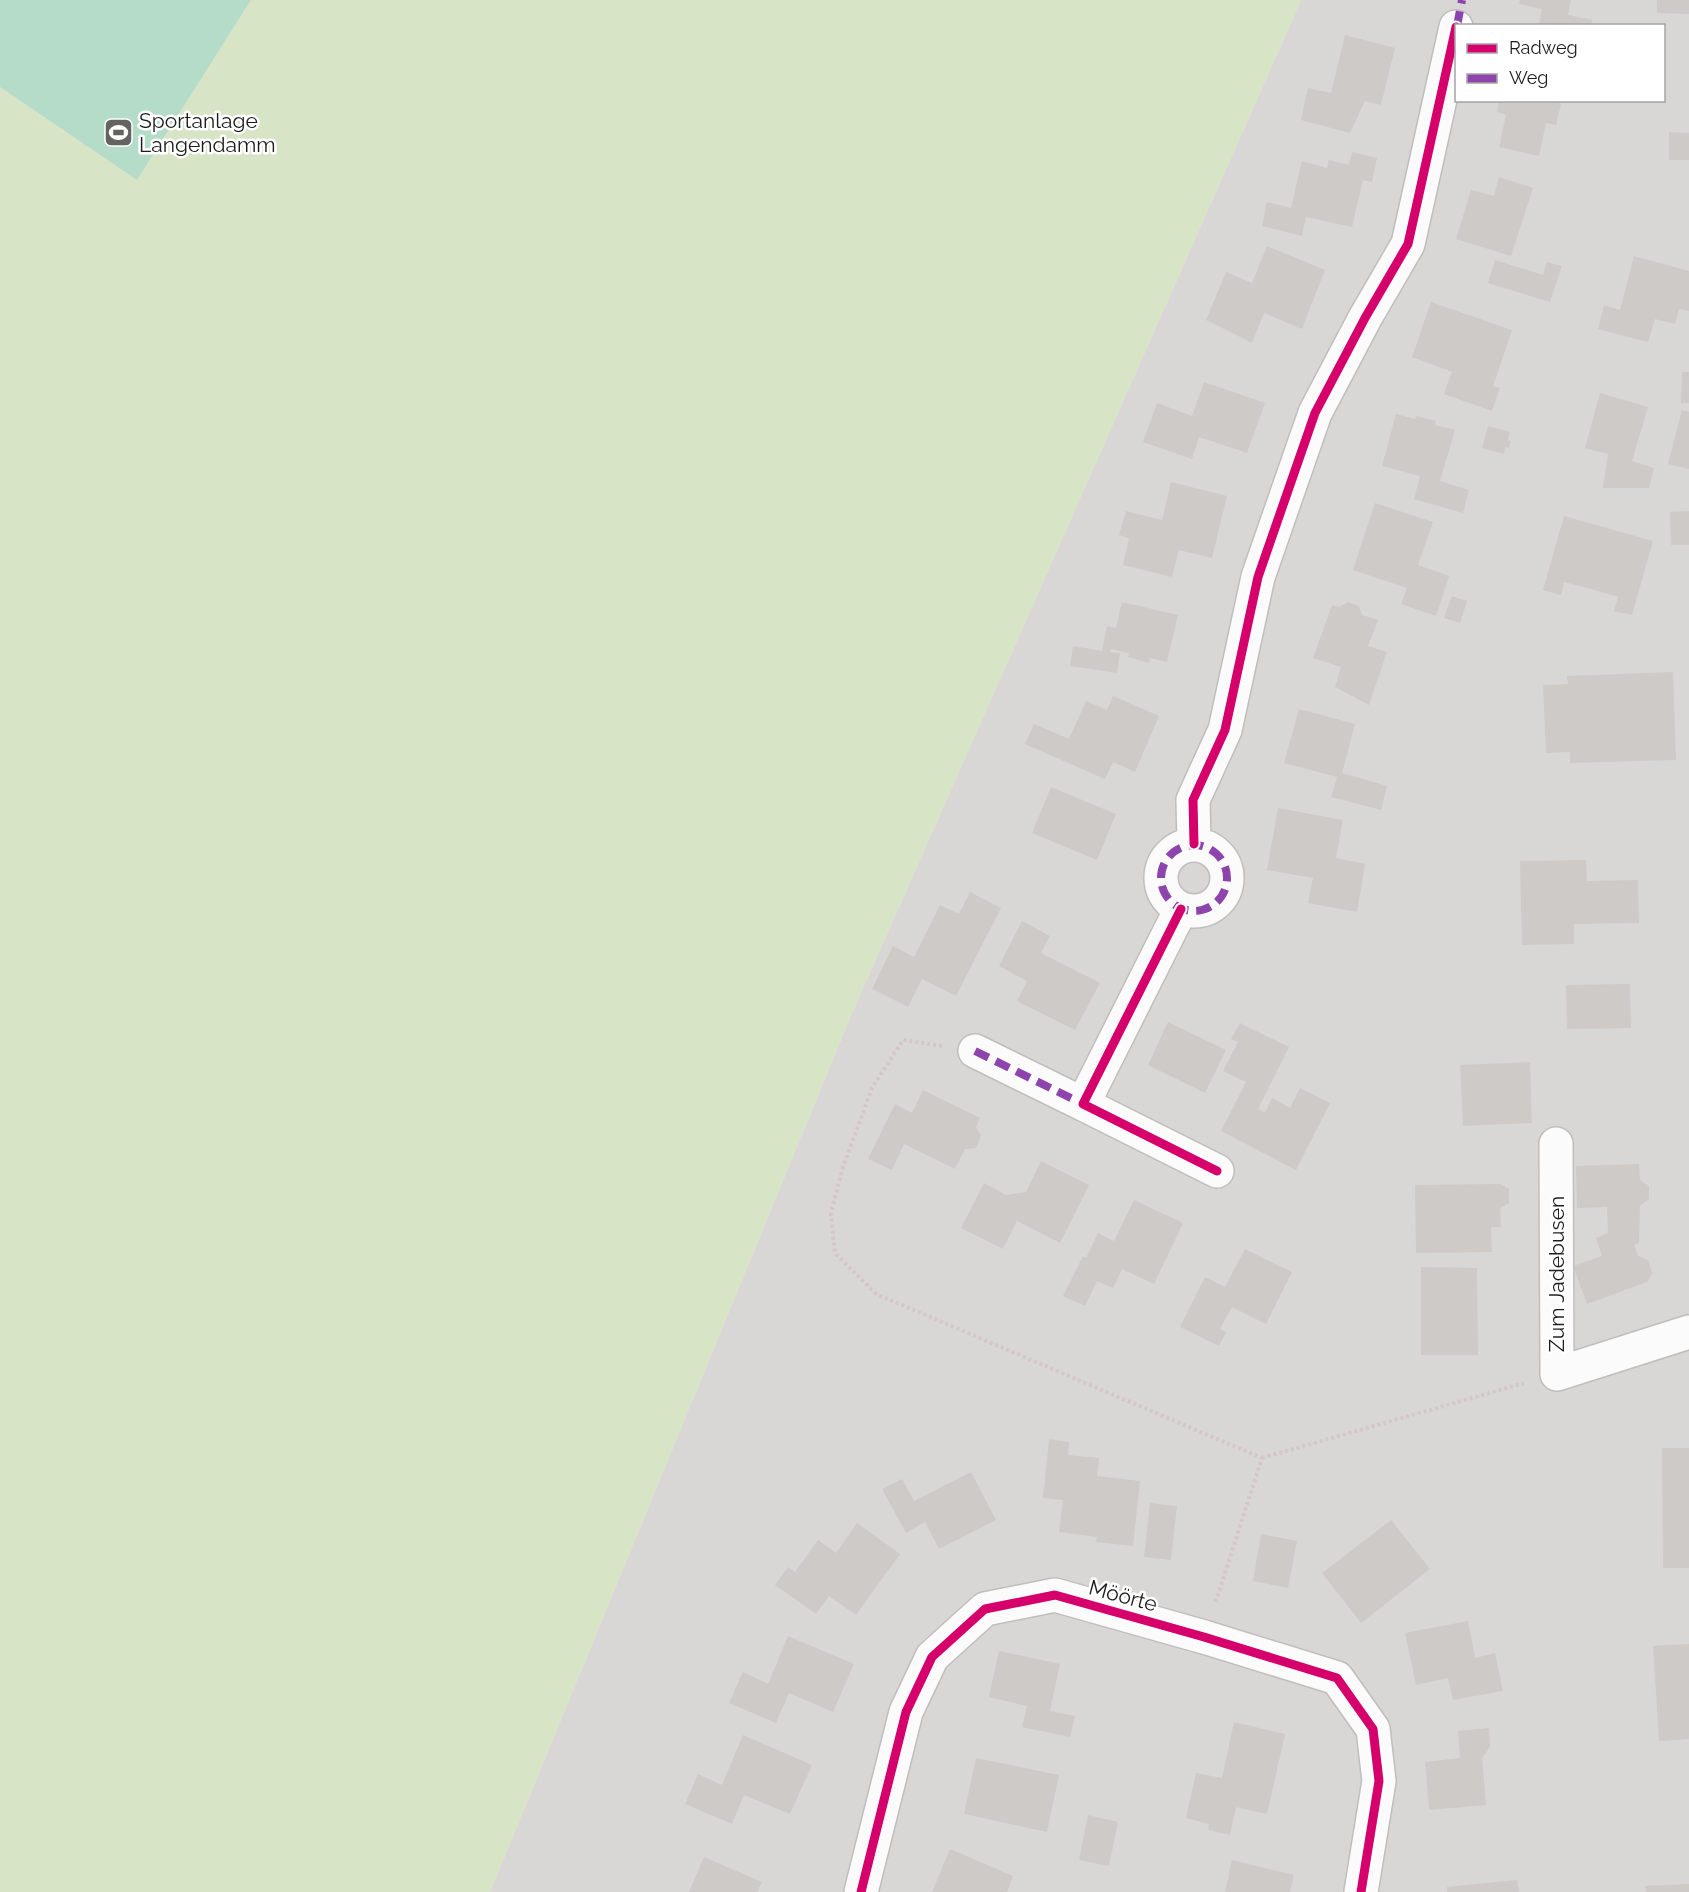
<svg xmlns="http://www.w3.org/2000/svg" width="1689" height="1892" font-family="Raleway,sans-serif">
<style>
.residential{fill:#d9d7d6;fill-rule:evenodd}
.grass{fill:#d8e4c6}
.pitch{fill:#b4dcc8}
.building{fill:#cdcac7}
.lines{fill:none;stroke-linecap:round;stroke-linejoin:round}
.minor-casing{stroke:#c0bebd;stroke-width:36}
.path{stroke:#d4c7c6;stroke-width:4;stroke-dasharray:3 3;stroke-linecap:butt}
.minor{stroke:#fcfbfb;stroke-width:33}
.quiet{stroke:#8e44ad;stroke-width:8;stroke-dasharray:15 8;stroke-linecap:butt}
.cycleway-casing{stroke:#fff;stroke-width:13}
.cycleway{stroke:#d6006c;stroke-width:9}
.labels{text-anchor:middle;stroke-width:5;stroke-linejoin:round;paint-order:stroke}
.poi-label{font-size:21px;fill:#1c1c1c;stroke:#fff;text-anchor:start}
.street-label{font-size:21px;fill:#1c1c1c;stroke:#fff}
</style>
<rect width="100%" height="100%" fill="#eae7e4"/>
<!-- residential -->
<path class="residential" d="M 1301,0 L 1689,0 L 1689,1892 L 490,1892 L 852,1013 ZM 1456,26 L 1664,26 L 1664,100 L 1456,100 Z"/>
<!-- grass -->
<path class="grass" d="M 251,0 L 1301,0 L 852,1013 L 490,1892 L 0,1892 L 0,87 L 137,180 Z"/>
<!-- pitch -->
<path class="pitch" d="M 0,0 L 251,0 L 137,180 L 0,87 Z"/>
<!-- building -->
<path class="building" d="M 1520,0 L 1571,0 L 1568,15 L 1592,20 L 1591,26 L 1539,26 L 1542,9 L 1519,4 Z
M 1657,0 L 1689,0 L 1689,14 L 1657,13 Z
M 1345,35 L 1395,48 L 1381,105 L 1365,101 L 1350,133 L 1301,120 L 1308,88 L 1331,93 Z
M 1499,100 L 1552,100 L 1561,104 L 1556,125 L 1546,123 L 1539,156 L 1499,147 L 1506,115 L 1497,112 Z
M 1669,132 L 1689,133 L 1689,160 L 1669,160 Z
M 1352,152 L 1377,158 L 1372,182 L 1363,180 L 1352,227 L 1306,217 L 1302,236 L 1262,226 L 1267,202 L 1291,208 L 1302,161 L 1327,168 L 1329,160 L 1349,165 Z
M 1499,177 L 1533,188 L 1511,256 L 1456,239 L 1471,190 L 1494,196 Z
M 1267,246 L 1325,270 L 1302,329 L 1264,313 L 1252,343 L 1206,320 L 1226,272 L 1252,283 Z
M 1634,256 L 1689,271 L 1689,311 L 1679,309 L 1675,324 L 1655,319 L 1648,342 L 1598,329 L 1604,305 L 1620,310 Z
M 1495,260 L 1543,275 L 1547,262 L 1562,266 L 1550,302 L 1488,283 Z
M 1431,302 L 1512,330 L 1493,386 L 1500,388 L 1492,411 L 1444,394 L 1452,372 L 1412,357 Z
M 1682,372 L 1689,372 L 1689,403 L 1681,403 Z
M 1204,382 L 1265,403 L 1247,453 L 1199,437 L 1192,459 L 1143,442 L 1157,403 L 1192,416 Z
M 1600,393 L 1648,407 L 1632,461 L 1654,468 L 1649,488 L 1603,488 L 1608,454 L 1585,448 Z
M 1682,410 L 1689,412 L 1689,469 L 1668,464 Z
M 1396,414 L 1415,419 L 1416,416 L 1436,421 L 1435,425 L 1455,430 L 1440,481 L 1469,490 L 1463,513 L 1414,499 L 1420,476 L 1382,466 Z
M 1488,426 L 1510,432 L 1508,440 L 1511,441 L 1509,448 L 1505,447 L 1504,454 L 1482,448 Z
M 1171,482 L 1227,496 L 1212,558 L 1179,550 L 1172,577 L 1123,565 L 1129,538 L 1119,535 L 1126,511 L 1162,520 Z
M 1375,503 L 1433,522 L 1418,565 L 1449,576 L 1436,616 L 1401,604 L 1407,588 L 1353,570 Z
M 1689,511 L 1689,545 L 1671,545 L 1670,512 Z
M 1564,516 L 1653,541 L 1632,615 L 1614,611 L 1618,597 L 1591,589 L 1564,582 L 1561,595 L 1543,590 Z
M 1452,596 L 1467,601 L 1460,623 L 1444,618 Z
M 1122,602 L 1178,615 L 1167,662 L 1150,658 L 1149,663 L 1128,657 L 1129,653 L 1111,649 L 1110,652 L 1120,653 L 1117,673 L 1070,666 L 1073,646 L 1102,651 L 1107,626 L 1116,628 Z
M 1348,602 L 1359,606 L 1362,615 L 1378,620 L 1368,646 L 1387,652 L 1369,705 L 1335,687 L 1341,667 L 1313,658 L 1332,605 L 1339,607 Z
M 1673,672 L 1676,760 L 1570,763 L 1570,752 L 1546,753 L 1543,685 L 1568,684 L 1567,676 Z
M 1113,696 L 1159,716 L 1135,772 L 1113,762 L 1105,779 L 1025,744 L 1034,724 L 1069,739 L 1086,701 L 1107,710 Z
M 1299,709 L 1355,724 L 1342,773 L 1387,786 L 1381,810 L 1331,797 L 1337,777 L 1284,763 Z
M 1051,787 L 1116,814 L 1097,860 L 1032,833 Z
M 1278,808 L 1343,820 L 1336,858 L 1365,864 L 1357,912 L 1308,903 L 1313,878 L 1267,870 Z
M 1586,860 L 1587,881 L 1638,880 L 1639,923 L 1574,924 L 1574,944 L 1522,945 L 1520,861 Z
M 970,892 L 1001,908 L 956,996 L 922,979 L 908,1007 L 872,989 L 893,946 L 914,957 L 940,905 L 959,914 Z
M 1022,921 L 1050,936 L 1041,953 L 1100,983 L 1075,1030 L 1017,1001 L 1027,981 L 999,966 Z
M 1630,984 L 1631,1028 L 1567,1029 L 1566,985 Z
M 1168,1022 L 1226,1050 L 1205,1093 L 1148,1065 Z
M 1240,1023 L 1289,1047 L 1258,1109 L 1265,1113 L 1272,1098 L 1290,1108 L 1300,1088 L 1330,1103 L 1296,1170 L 1221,1131 L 1246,1082 L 1223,1071 L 1238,1042 L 1231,1039 Z
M 1530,1062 L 1532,1123 L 1463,1126 L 1460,1065 Z
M 923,1090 L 980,1118 L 976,1127 L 981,1136 L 976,1148 L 965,1149 L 955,1169 L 904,1144 L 892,1170 L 868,1159 L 895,1104 L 912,1113 Z
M 1041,1161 L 1089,1185 L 1060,1243 L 1017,1221 L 1003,1249 L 961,1228 L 984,1183 L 1006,1195 L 1026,1192 Z
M 1639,1164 L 1640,1180 L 1649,1186 L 1649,1199 L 1640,1206 L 1639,1243 L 1634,1245 L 1638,1256 L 1648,1260 L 1652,1273 L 1647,1282 L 1587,1304 L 1573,1266 L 1602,1256 L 1596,1238 L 1608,1233 L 1607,1207 L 1577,1208 L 1576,1166 Z
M 1500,1184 L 1509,1189 L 1509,1203 L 1500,1208 L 1501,1227 L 1491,1227 L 1492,1252 L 1416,1253 L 1415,1185 Z
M 1134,1200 L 1183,1223 L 1154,1284 L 1122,1269 L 1113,1288 L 1097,1281 L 1085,1306 L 1063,1296 L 1083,1256 L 1086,1258 L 1098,1233 L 1114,1241 Z
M 1245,1249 L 1292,1272 L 1266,1324 L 1232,1307 L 1220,1329 L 1226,1332 L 1219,1346 L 1180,1327 L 1205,1277 L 1225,1287 Z
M 1421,1267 L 1477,1268 L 1478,1355 L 1421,1355 Z
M 1049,1439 L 1069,1442 L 1068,1455 L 1099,1458 L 1097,1476 L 1140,1481 L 1133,1546 L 1096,1542 L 1097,1537 L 1059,1532 L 1063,1500 L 1043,1498 Z
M 1662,1448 L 1689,1448 L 1689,1568 L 1663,1568 Z
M 971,1472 L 996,1520 L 939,1549 L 925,1522 L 906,1533 L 882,1489 L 902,1479 L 914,1501 Z
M 1150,1503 L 1177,1506 L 1171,1560 L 1144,1557 Z
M 1391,1520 L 1430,1569 L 1361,1623 L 1322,1573 Z
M 857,1523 L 900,1554 L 856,1615 L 829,1596 L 816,1614 L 775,1585 L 788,1567 L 795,1572 L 818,1540 L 836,1553 Z
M 1261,1534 L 1297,1541 L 1288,1588 L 1253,1581 Z
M 1468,1621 L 1475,1658 L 1495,1653 L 1503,1691 L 1453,1700 L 1448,1678 L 1416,1685 L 1405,1633 Z
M 788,1636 L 854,1664 L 833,1712 L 789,1693 L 776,1723 L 729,1703 L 743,1672 L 768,1684 Z
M 1689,1644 L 1689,1739 L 1659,1741 L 1653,1646 Z
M 999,1651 L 1060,1664 L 1050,1711 L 1075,1716 L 1070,1737 L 1022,1727 L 1027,1706 L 989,1697 Z
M 1234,1722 L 1285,1734 L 1267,1814 L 1236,1807 L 1230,1835 L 1208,1830 L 1209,1824 L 1186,1818 L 1196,1773 L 1222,1778 Z
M 1489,1728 L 1490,1747 L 1482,1758 L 1486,1805 L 1429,1810 L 1425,1762 L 1460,1758 L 1458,1731 Z
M 743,1735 L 812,1765 L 790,1814 L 744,1795 L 732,1824 L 685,1804 L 698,1774 L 722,1785 Z
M 976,1758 L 1059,1775 L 1047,1832 L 964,1814 Z
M 1088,1815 L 1118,1822 L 1109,1866 L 1079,1860 Z
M 950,1849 L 1013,1876 L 1007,1892 L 932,1892 Z
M 704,1857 L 762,1882 L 757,1892 L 689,1892 Z
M 1232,1860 L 1294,1875 L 1290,1892 L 1225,1892 Z
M 1517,1880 L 1519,1892 L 1447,1892 L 1447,1887 Z
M 1689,1884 L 1689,1892 L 1646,1892 L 1645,1886 Z"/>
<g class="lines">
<defs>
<path id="minor" d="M 1194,844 L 1193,800 L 1225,730 L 1258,577 L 1315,413 L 1365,318 L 1408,244 L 1456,27
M1161 878a33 33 0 1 1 66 0a33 33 0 1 1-66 0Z
M 1181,909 L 1083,1104 L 1217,1171
M 975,1051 L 1083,1104
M 1556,1144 L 1557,1374 L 1689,1332
M 861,1892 L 906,1712 L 932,1657 L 985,1609 L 1055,1595 L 1204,1637 L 1337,1678 L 1373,1729 L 1379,1781 L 1361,1892"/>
</defs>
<!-- minor casing -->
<use href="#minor" class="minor-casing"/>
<!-- path -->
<path class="path" d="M 942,1046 L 903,1040 L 872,1088 L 843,1167 L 831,1213 L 835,1253 L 876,1294 L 1262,1458 L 1215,1604
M 1262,1458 L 1524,1383"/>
<!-- minor -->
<use href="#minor" class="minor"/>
<!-- quiet -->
<path class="quiet" d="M 1457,26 L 1462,0
M1161 878a33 33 0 1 1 66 0a33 33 0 1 1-66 0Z
M 975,1051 L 1083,1104"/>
<defs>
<path id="cycleway" d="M 1194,844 L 1193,800 L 1225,730 L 1258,577 L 1315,413 L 1365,318 L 1408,244 L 1456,27
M 1181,909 L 1083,1104 L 1217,1171
M 861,1892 L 906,1712 L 932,1657 L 985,1609 L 1055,1595 L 1204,1637 L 1337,1678 L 1373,1729 L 1379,1781 L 1361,1892"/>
</defs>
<!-- cycleway casing -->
<use href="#cycleway" class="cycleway-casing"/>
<!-- cycleway -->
<use href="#cycleway" class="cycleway"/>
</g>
<!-- icons -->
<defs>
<symbol id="stadium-square" viewBox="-11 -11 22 22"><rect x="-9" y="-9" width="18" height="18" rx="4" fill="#646362" stroke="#fff"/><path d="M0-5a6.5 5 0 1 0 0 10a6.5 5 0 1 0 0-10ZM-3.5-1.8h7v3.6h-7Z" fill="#fff"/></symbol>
</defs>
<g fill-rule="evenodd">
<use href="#stadium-square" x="102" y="116" width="33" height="33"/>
</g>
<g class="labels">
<!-- poi labels -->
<g class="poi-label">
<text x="139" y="128">Sportanlage<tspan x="139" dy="24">Langendamm</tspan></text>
</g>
<!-- street labels -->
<g class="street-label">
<text transform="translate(1557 1274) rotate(-90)" y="7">Zum Jadebusen</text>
<text transform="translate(1123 1596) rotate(15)" y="7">Möörte</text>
</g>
</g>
<!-- legend -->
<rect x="1455" y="24" width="210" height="78" fill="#ffffff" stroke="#a4a4a4" stroke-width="1.5"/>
<rect x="1467" y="44" width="30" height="9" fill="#d6006c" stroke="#a4a4a4" stroke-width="1.5"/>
<text x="1509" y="54" font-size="18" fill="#1c1c1c">Radweg</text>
<rect x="1467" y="74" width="30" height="9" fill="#8e44ad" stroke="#a4a4a4" stroke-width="1.5"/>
<text x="1509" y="84" font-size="18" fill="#1c1c1c">Weg</text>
</svg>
